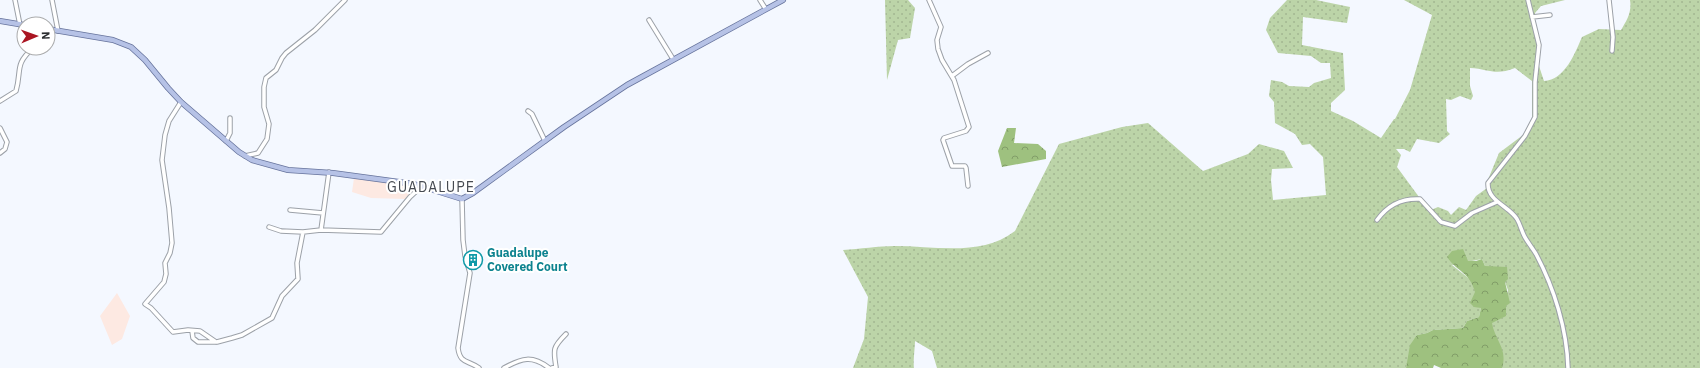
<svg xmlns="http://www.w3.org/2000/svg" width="1700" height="368" font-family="'IBM Plex Sans',sans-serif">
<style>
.education{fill:#fde9e2}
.grass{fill:url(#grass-dots);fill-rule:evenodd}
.forest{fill:url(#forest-crowns)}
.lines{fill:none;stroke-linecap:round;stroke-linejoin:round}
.minor-casing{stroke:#9ca1a8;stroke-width:5.5}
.major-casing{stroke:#66739c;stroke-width:6}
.minor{stroke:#fff;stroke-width:3.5}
.major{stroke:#b6c2e6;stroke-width:4.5}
.labels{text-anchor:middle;stroke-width:4;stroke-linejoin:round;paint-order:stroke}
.culture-label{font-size:12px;font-weight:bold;fill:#0d838f;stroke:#fff;text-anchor:start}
.quarter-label{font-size:14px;letter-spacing:1px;fill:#464a51;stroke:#fff}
</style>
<defs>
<pattern id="grass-dots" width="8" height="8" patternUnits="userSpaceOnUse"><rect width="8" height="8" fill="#bcd4a8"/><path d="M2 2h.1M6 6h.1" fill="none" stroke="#a2b691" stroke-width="1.8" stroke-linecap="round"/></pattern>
<pattern id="forest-crowns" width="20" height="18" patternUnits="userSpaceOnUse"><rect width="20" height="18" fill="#9ec17f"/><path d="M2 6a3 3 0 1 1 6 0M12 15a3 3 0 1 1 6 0" fill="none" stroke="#819d68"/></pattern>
</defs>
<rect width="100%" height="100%" fill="#f4f8ff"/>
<!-- education -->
<path class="education" d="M 354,178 L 417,187 L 405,199 L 371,198 L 352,192 Z
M 117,293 L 130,316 L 122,339 L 112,345 L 100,316 Z"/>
<!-- grass -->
<path class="grass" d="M 885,0 L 908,0 L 915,8 L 910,38 L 898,40 L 887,80 Z
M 1287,0 L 1316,0 L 1350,7 L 1347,23 L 1303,17 L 1302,45 L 1343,53 L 1345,90 L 1331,103 L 1331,111 L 1353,121 L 1381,138 L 1394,119 L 1395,119 L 1410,90 L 1432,15 L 1404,0 L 1565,0 L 1541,6 L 1535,13 L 1535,20 L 1541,45 L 1538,63 L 1544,81 C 1565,80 1575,53 1582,37 L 1599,29 L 1621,30 C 1627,20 1632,12 1630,0 L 1700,0 L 1700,368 L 1489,368 L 1490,322 L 1506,306 L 1508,290 L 1505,282 L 1485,266 L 1482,259 L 1452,265 L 1472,281 L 1481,308 L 1479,317 L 1467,321 L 1463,328 L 1433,330 L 1427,333 L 1417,335 L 1406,368 L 937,368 L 932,351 L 915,341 C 915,346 913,364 914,368 L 853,368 L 864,339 L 868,297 L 843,250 C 860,249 878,246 895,246 C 936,246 981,257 1015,231 L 1059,144 L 1122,127 L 1148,123 L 1203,171 L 1248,154 L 1259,144 L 1284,151 L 1293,168 L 1272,169 L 1271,180 L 1273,200 L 1326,195 L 1323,157 L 1310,144 L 1302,145 L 1295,134 L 1275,123 L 1274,102 L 1269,96 L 1271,80 L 1282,82 L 1289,86 L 1309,87 L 1314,83 L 1331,78 L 1330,63 L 1321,63 L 1311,56 L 1278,53 L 1266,30 L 1270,18 ZM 1470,68 C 1489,69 1495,76 1515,68 L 1532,81 L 1532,119 L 1523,135 L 1499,153 L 1487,182 L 1487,188 L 1476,196 L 1466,210 L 1459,207 L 1451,215 L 1448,211 L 1438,207 L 1431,210 L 1419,197 L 1397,167 L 1401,155 L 1396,149 L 1404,149 L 1410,152 L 1417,139 L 1439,143 L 1450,134 L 1447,131 L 1446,99 L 1451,100 L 1460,96 L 1471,100 L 1473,96 L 1470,86 Z"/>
<!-- forest -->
<path class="forest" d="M 1007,128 L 1016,128 L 1014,143 L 1038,144 L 1046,151 L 1046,159 L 1002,167 L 998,151 Z
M 1463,249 L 1468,261 L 1476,261 L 1482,259 L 1485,266 L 1507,267 L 1508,279 L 1505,282 L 1510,303 L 1506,306 L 1506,316 L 1492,323 C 1495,341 1508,348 1502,368 L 1441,368 L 1434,365 L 1433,368 L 1406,368 L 1410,345 L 1417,335 L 1427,333 L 1433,330 L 1463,328 L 1467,321 L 1479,317 L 1481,308 L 1474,307 L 1470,303 L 1475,292 C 1469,271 1458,273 1447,257 L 1452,251 Z"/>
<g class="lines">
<defs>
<path id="minor" d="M 15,0 L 20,25
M 52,0 L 58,31
M 760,0 L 765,8
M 929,0 L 941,27 L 937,40 L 938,49 L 942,60 L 954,80 L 969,127 L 966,131 L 944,138 L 943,140 L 952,166 L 965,166 L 966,168 L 968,186
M 1528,0 L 1539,45 L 1535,82 L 1535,117 L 1525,136 L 1488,183 C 1487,201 1509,206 1517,219 C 1521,226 1522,233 1526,239 C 1529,244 1533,249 1536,254 C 1554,288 1567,329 1568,368
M 1609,0 L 1613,37 L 1612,51
M 1532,17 L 1550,15
M 649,20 L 673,59
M 952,76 L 968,64 L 988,53
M 0,101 L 16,91 C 22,70 14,65 33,48
M 181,102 L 169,121 L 165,135 L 162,160 L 169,208 L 172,243 L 170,253 L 165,263 L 166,274 L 164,282 L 145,304 L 151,308 L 173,332 L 188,330 L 200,331 L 216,342
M 528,111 L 532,114 L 545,141
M 0,128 L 7,142 L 5,149 L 0,153
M 226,141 L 230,133 L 230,118
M 245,156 L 258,153 L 267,139 L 269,124 L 264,107 L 264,87 L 266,78 L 276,70 L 282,58 L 286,53 L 315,30 L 345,0
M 462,199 L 463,240 L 465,256 L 470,273 L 458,348 C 460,364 468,360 479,368
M 290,210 L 323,213
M 1377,220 C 1387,206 1402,198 1420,199 L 1441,222 L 1455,226 L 1472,213 L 1497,202
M 269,227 L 281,231 L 303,232
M 321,230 L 329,172
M 192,331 L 193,338 L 198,342 L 217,342 L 232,338 L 242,335 L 272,318 L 282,296 L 298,279 L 297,263 L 303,232 L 321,230 L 381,232 L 410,197 L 422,186
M 504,368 C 522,358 532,355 549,368
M 552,368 L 556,367 C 553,349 553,347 566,334"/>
<path id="major" d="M 0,21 L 24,25
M 48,29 L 113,40 L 131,47 L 145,60 L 168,88 L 181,102 L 239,152 L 252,160 L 288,170 L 333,173 L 414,184 L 462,199 L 473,193 L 564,127 L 627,85 L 783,0"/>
</defs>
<!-- minor casing -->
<use href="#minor" class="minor-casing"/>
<!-- major casing -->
<use href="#major" class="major-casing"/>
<!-- minor -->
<use href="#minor" class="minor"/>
<!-- major -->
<use href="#major" class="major"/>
</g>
<!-- icons -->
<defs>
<symbol id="building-ring" viewBox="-11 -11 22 22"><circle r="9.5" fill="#fff" stroke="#0f9aa8" stroke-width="1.5"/><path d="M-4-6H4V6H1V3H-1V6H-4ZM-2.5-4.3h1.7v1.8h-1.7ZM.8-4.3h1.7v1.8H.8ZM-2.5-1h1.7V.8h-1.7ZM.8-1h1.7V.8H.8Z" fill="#0f9aa8"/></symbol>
</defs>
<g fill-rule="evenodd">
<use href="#building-ring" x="462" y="249" width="22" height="22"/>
</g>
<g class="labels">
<!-- culture labels -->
<g class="culture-label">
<text x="487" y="257">Guadalupe<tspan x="487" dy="14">Covered Court</tspan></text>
</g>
<!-- quarter labels -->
<g class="quarter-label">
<text x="431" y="192">GUADALUPE</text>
</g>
</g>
<!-- north arrow -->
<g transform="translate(36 36) rotate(88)"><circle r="19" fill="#ffffff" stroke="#aaabac"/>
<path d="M0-3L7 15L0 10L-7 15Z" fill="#aa1522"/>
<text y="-6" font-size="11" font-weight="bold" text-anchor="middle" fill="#2b2d30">N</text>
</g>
</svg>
